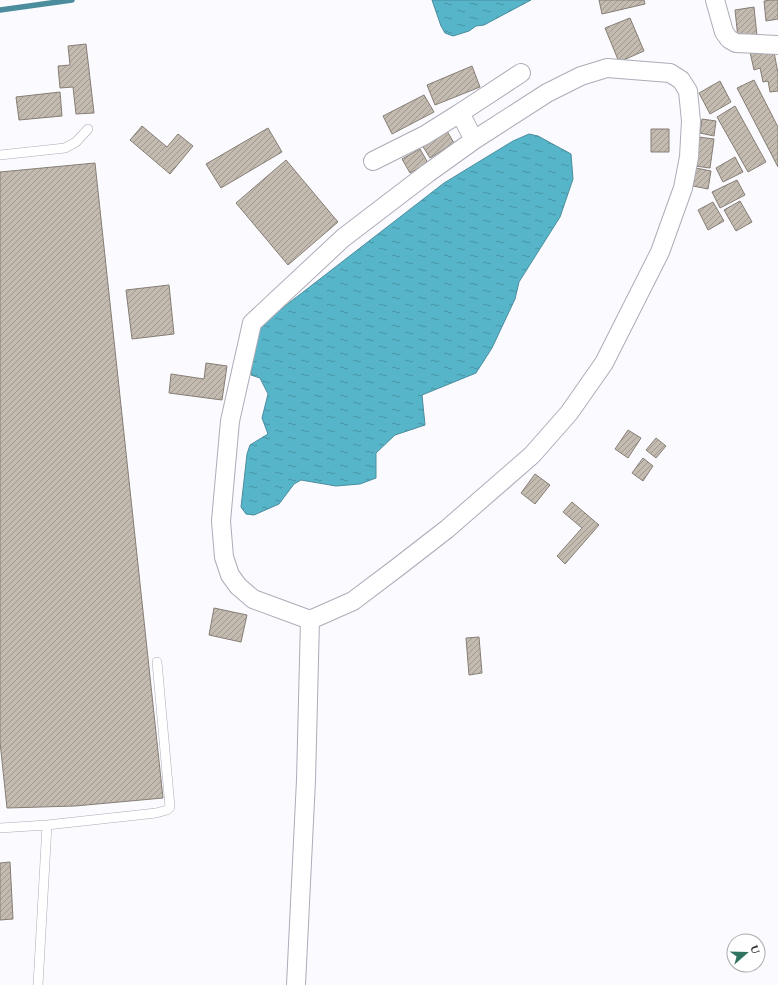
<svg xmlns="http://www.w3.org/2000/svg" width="778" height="985" font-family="Spectral,serif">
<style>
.water{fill:url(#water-ripples);stroke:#4b8d9d}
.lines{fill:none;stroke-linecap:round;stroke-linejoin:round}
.stream{stroke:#4b8d9d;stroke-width:5.5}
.building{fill:url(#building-hatch);stroke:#867e75}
.lane-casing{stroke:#adacb8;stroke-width:10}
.street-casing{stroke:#adacb8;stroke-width:20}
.lane{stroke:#fff;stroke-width:9}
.street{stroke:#fff;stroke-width:18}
</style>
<defs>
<pattern id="water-ripples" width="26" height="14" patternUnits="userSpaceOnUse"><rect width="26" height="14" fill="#57b5ca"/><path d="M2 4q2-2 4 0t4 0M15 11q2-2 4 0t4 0" fill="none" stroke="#4894a5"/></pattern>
<pattern id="building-hatch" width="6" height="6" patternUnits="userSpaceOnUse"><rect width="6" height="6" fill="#c3bab0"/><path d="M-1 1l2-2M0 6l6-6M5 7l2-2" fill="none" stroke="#9f9890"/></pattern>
</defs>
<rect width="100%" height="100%" fill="#fafaff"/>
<!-- water -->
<path class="water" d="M 432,0 L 531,0 L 484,25 L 476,26 L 469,31 L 453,36 L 445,33 L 441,26 Z
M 529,134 L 538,136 L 571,154 L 573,179 L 560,217 L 519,282 L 515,299 L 492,348 L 476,373 L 422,395 L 425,425 L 395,435 L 376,453 L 376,478 L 360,484 L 336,486 L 301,480 L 294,484 L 279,504 L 254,515 L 246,514 L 241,507 L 247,454 L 250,445 L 268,434 L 262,418 L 268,394 L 260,378 L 251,375 L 256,338 L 263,323 L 444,183 L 513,141 Z"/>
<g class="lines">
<!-- stream -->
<path class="stream" d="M 0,10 L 72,0"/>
</g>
<!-- building -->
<path class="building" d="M 599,0 L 644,0 L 645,4 L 602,14 Z
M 771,0 L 778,0 L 778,19 L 766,21 L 764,1 Z
M 754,7 L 757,36 L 738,38 L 735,10 Z
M 630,18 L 644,51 L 619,62 L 605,28 Z
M 86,44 L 94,113 L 76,114 L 73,87 L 60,88 L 58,66 L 70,65 L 68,46 Z
M 773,47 L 778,73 L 778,91 L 770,92 L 768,81 L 763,82 L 760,68 L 754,70 L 750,52 Z
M 472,66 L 480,87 L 435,105 L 427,85 Z
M 754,80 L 778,127 L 778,167 L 737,88 Z
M 720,81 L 731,102 L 710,114 L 699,93 Z
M 60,92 L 62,116 L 19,120 L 16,97 Z
M 424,95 L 434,112 L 392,134 L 383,116 Z
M 735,106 L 766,162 L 748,172 L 717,117 Z
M 702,119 L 716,121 L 714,136 L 700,133 Z
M 142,126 L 167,147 L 178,134 L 193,146 L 170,174 L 130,140 Z
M 268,128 L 282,152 L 221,188 L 206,164 Z
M 651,129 L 669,129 L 669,152 L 651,152 Z
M 447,131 L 454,143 L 430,158 L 422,145 Z
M 699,137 L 714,139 L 710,168 L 695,166 Z
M 420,149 L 428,163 L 410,173 L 402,159 Z
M 735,157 L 743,172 L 723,182 L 716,168 Z
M 286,160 L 338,222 L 288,265 L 236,203 Z
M 95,163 L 163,798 L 75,806 L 7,808 L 0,742 L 0,172 Z
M 696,168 L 711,171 L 708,189 L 693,186 Z
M 737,180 L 745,195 L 720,208 L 712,192 Z
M 740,201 L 752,222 L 736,231 L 724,210 Z
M 713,202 L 724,221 L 708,230 L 698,210 Z
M 169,285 L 174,334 L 132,339 L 126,290 Z
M 206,363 L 227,366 L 222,400 L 169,393 L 171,374 L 204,379 Z
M 628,430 L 641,438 L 628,458 L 615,449 Z
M 656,438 L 666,446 L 656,458 L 646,450 Z
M 643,458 L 653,466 L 643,481 L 632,473 Z
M 535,474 L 550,485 L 535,504 L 521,493 Z
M 572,502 L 599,525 L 565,564 L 557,556 L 582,528 L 563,512 Z
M 214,608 L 247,615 L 241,642 L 209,635 Z
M 479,637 L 482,673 L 469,675 L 466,638 Z
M 10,862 L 13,919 L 0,920 L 0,863 Z"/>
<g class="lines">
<defs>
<path id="lane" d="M 0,155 L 65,148 L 76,142 L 88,129
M 47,825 L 156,813 L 167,810 L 170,807 L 157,662
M 0,828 L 47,825 L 38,985"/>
<path id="street" d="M 715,0 L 724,32 L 729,39 L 736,43 L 778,45
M 607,68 L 670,73 L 681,80 L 688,91 L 691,121 L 689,157 L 683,188 L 660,252 L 604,363 L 569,413 L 532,455 L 447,529 L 398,567 L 353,601 L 310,620 L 253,599 L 238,586 L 230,575 L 224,557 L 221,521 L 230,421 L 252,323 L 343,238 L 428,173 L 474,140 L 547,93 L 581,76 Z
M 474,140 L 460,113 L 521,73
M 373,161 L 425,135 L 460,113
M 296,985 L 306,780 L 310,620"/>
</defs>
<!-- lane casing -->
<use href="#lane" class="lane-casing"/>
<!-- street casing -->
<use href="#street" class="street-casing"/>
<!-- lane -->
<use href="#lane" class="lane"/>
<!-- street -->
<use href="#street" class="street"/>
</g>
<!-- north arrow -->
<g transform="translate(746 953) rotate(70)"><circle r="19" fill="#ffffff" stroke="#acacae"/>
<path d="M0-3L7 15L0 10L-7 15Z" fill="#317363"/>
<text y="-6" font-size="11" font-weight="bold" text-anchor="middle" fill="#303034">U</text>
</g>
</svg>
